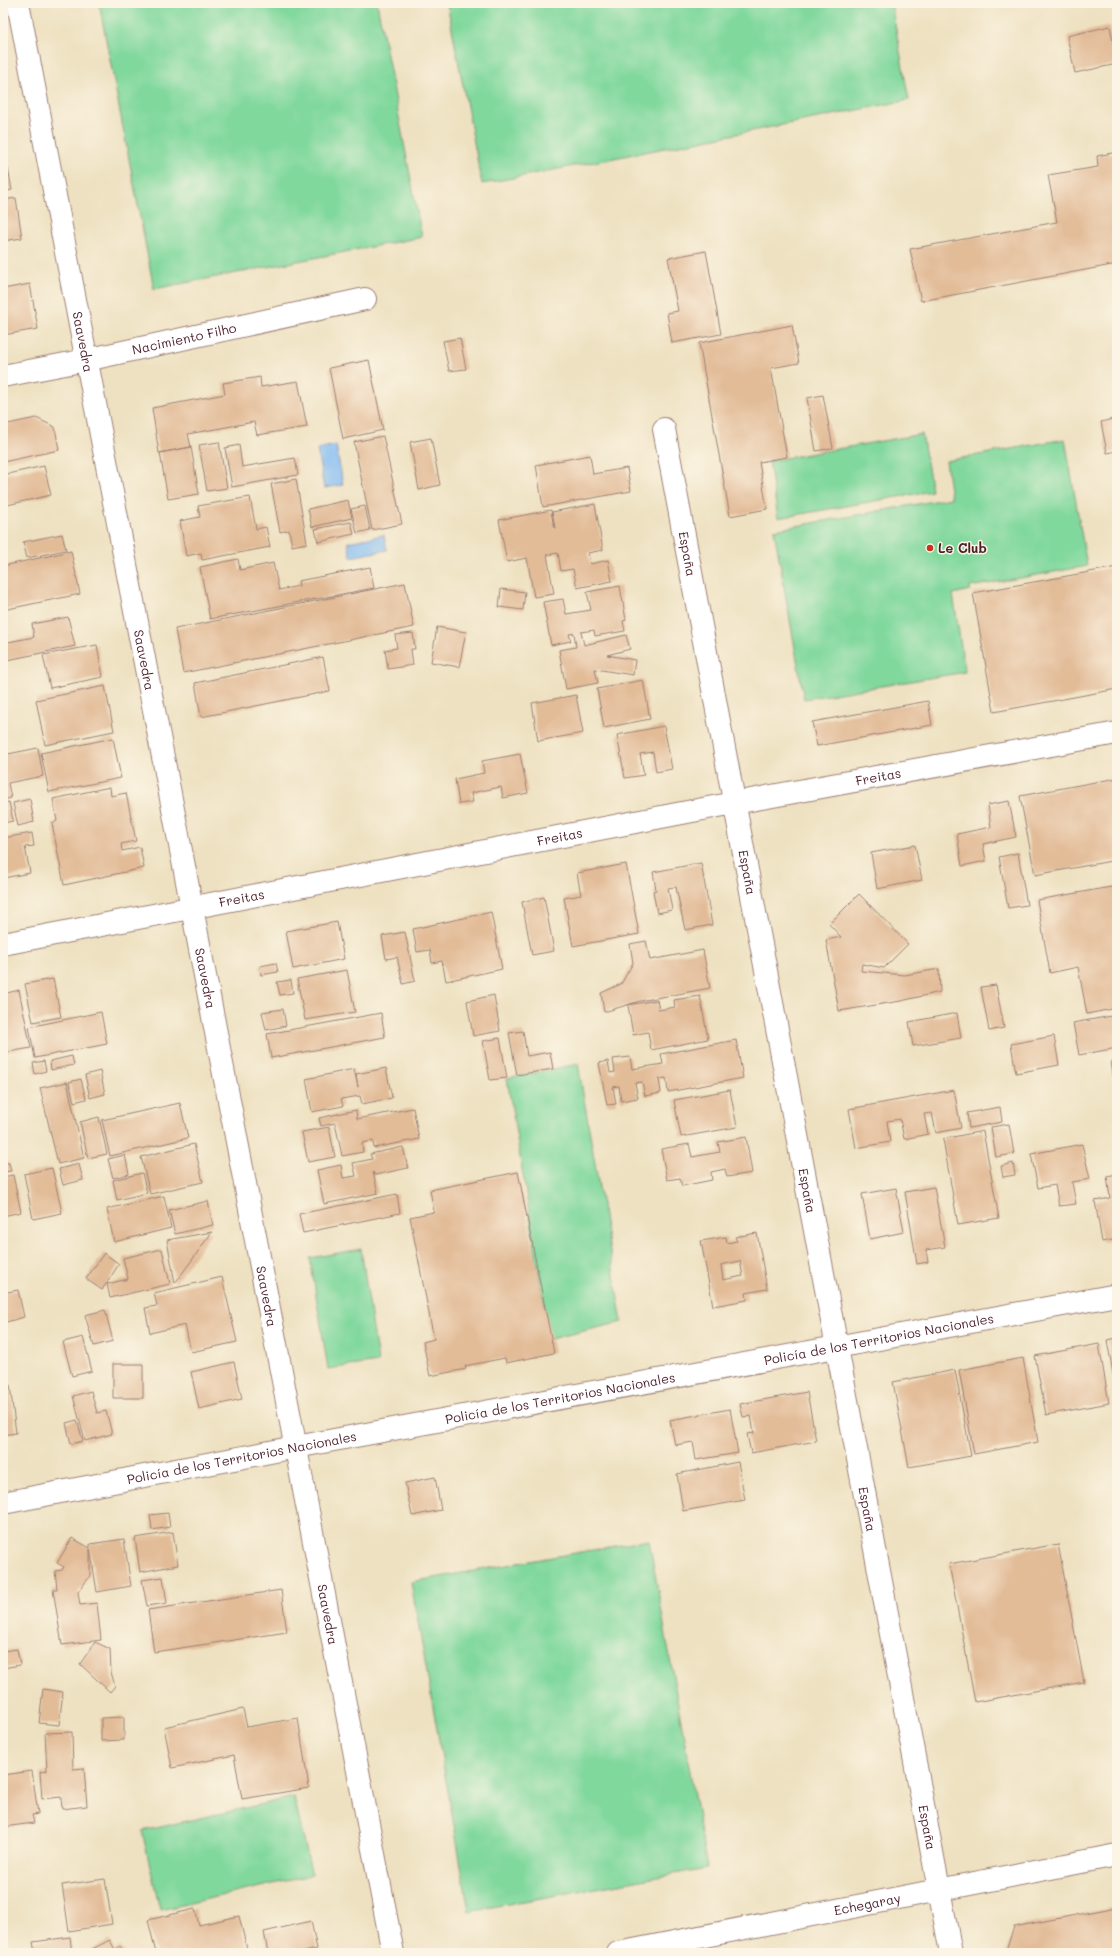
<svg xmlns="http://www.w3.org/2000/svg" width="1120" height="1956" font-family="Mali,sans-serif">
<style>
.green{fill:#80d89d;stroke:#657c64}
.water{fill:#81bbf2;stroke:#666d8e}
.building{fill:#e2bb97;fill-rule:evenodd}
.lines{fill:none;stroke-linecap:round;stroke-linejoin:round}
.street-casing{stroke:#9c8076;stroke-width:24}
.street{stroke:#fff;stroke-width:22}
.poi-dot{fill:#c8321e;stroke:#fcf5e5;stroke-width:1.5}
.labels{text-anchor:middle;stroke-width:3;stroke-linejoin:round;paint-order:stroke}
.street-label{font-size:13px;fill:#4a1f2b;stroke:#fcf5e5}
.poi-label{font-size:13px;font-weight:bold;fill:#4a1f2b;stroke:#fcf5e5;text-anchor:start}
</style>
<rect width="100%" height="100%" fill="#fcf5e5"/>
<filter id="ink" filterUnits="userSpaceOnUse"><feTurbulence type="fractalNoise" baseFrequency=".025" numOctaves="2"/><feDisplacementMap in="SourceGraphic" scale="8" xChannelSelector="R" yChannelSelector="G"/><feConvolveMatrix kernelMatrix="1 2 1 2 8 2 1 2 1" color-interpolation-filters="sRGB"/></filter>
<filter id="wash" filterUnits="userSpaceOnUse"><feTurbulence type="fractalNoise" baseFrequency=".012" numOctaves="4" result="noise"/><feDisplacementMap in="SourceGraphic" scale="16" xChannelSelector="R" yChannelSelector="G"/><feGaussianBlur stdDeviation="0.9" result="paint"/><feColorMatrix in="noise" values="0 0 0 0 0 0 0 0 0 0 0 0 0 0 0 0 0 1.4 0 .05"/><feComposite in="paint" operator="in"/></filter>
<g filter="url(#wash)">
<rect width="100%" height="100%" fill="#eee1c1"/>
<!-- green -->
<path class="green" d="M 99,3 L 377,3 L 422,237 L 154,289 Z
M 447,3 L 891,3 L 909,100 L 482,184 Z
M 922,434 L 932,491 L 778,518 L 769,461 Z
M 1065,439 L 1087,566 L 970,587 L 970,590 L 953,594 L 965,672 L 804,699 L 774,530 L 951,498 L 946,461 Z
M 578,1064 L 622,1322 L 550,1339 L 507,1078 Z
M 361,1249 L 378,1362 L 328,1369 L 310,1258 Z
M 649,1540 L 707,1868 L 469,1911 L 411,1582 Z
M 294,1797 L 312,1875 L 160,1910 L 142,1831 Z"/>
<!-- water -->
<path class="water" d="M 336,445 L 343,485 L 324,488 L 317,449 Z
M 384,535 L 387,550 L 351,557 L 348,542 Z"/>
<g id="blocks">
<!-- building -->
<path class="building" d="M 1110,26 L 1117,64 L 1075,73 L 1067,36 Z
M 1117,152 L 1117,264 L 921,301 L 910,249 L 1057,222 L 1048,175 L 1098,167 L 1097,156 Z
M 8,168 L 12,190 L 3,192 L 3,169 Z
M 16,198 L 22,238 L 3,241 L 3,200 Z
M 706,251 L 721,334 L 672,343 L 667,313 L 678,311 L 668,258 Z
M 30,284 L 38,329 L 3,335 L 3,289 Z
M 792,325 L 799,363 L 771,368 L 787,457 L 759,462 L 767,509 L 730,516 L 699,343 Z
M 460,338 L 466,369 L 449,371 L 443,341 Z
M 369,360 L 383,430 L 343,439 L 329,368 Z
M 260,377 L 261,387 L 298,381 L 307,427 L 257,435 L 254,422 L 188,434 L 191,447 L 159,453 L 152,408 L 225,394 L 223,383 Z
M 823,395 L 833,448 L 816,451 L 807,398 Z
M 36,418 L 55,427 L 59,450 L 3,462 L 3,425 Z
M 1117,418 L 1117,451 L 1107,453 L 1101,422 Z
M 383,436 L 402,524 L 372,530 L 354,442 Z
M 431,438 L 440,485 L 419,490 L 410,442 Z
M 219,442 L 227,488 L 207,491 L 199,445 Z
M 239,445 L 242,467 L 295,458 L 298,475 L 232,487 L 225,448 Z
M 191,447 L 199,494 L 168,499 L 160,453 Z
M 590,455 L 593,474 L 627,468 L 631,491 L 543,507 L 536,465 Z
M 44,466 L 51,495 L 3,506 L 3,475 Z
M 296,479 L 307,543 L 292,546 L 289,530 L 280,532 L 271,484 Z
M 250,497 L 256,529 L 266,527 L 270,547 L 202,560 L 201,553 L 186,556 L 180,521 L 200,517 L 198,506 Z
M 348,500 L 352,518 L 312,527 L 308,509 Z
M 595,504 L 603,550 L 588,553 L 590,564 L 608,560 L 612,581 L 577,588 L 573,569 L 561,571 L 558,553 L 547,555 L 554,594 L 534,597 L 527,558 L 507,562 L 499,520 L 551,510 L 554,528 L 555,528 L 552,512 Z
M 365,506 L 370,530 L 357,533 L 351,509 Z
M 351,522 L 354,534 L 318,542 L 315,529 Z
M 62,534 L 66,550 L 27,558 L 23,542 Z
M 71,551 L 80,594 L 3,610 L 3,566 Z
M 238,559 L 240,570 L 273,563 L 279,590 L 299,586 L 298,581 L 370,567 L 374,588 L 210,619 L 200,567 Z
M 1117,567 L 1117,689 L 994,712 L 973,593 Z
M 405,583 L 414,627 L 183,673 L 175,629 Z
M 620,586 L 626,620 L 623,621 L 625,631 L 595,636 L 594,630 L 581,632 L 584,645 L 626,635 L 630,649 L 607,655 L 635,660 L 633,675 L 595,669 L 598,683 L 566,689 L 559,650 L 576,647 L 574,633 L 569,634 L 571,641 L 551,645 L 543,602 L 563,599 L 566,614 L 591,610 L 587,592 Z
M 501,589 L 525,592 L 523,610 L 499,607 Z
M 68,617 L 75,646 L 3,661 L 3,643 L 34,637 L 32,624 Z
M 437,627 L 466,632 L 459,667 L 431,662 Z
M 413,633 L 415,649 L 411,649 L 413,665 L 388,669 L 385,650 L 397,648 L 395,635 Z
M 97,645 L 103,677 L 50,688 L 43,655 Z
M 323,657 L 330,691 L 201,717 L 195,683 Z
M 643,680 L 650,719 L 604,728 L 597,689 Z
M 105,686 L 114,731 L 45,745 L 36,700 Z
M 576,695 L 583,733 L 538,741 L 532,703 Z
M 928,701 L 932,725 L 817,746 L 812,722 Z
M 664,726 L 672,769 L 656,772 L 653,752 L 640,754 L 644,775 L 625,778 L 617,735 Z
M 113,738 L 121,778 L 49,792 L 41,753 Z
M 38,748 L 43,776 L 8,783 L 11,798 L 3,800 L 3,755 Z
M 520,754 L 528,793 L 503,798 L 501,787 L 471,793 L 473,802 L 459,804 L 455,779 L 484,773 L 482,761 Z
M 1117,778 L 1117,860 L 1035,875 L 1020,796 Z
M 110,787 L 111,796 L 126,793 L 136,841 L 121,844 L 122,851 L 140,847 L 144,868 L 64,885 L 52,823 L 57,821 L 53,799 Z
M 30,799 L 34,822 L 18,826 L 13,803 Z
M 1009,801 L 1016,837 L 983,844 L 986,861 L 962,866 L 957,834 L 991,827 L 988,805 Z
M 9,802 L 13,821 L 3,823 L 3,803 Z
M 32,833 L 34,846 L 25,847 L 30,873 L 3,878 L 3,838 Z
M 915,845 L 922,880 L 877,889 L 871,853 Z
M 1018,853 L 1027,905 L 1008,908 L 999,857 Z
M 701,863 L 712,925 L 685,930 L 676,887 L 668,888 L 672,910 L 657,913 L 653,891 L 656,890 L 653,872 Z
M 626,864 L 639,934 L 573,946 L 564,898 L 581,895 L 577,873 Z
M 1117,886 L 1117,1008 L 1087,1014 L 1078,967 L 1050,973 L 1037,900 Z
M 859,894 L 908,944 L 884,968 L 862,964 L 861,971 L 905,975 L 939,969 L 940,992 L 901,1001 L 839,1011 L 826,940 L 841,937 L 829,924 Z
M 544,897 L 554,951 L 532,955 L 522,902 Z
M 491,912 L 502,969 L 446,981 L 442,961 L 432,963 L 430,950 L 417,952 L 413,929 Z
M 337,922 L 344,959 L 293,969 L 286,931 Z
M 405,932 L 415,981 L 403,984 L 397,957 L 386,959 L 382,936 Z
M 646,941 L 650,960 L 703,950 L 710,988 L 640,1001 L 604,1012 L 601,993 L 621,984 L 633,963 L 630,944 Z
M 276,963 L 278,972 L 261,975 L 260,966 Z
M 347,970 L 355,1012 L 305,1020 L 297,979 Z
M 53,979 L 61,1017 L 33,1022 L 25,984 Z
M 291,980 L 293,993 L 280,995 L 277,982 Z
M 996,985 L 1004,1028 L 989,1031 L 981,987 Z
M 19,990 L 31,1048 L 3,1053 L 3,994 Z
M 494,995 L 500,1031 L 473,1036 L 467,1001 Z
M 700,996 L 708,1039 L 651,1050 L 648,1032 L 633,1035 L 628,1005 L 657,1000 L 659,1010 L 675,1007 L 674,1000 Z
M 283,1009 L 286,1026 L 266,1030 L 262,1012 Z
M 101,1012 L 107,1044 L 35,1058 L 29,1027 Z
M 381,1013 L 385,1037 L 271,1058 L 267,1034 Z
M 957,1013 L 961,1038 L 913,1046 L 909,1022 Z
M 1117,1015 L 1117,1048 L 1079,1055 L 1073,1023 Z
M 523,1031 L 527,1056 L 550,1052 L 553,1069 L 517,1075 L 509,1033 Z
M 1054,1036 L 1059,1065 L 1016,1073 L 1011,1044 Z
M 500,1038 L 507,1078 L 490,1080 L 483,1041 Z
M 736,1040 L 743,1078 L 668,1092 L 666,1078 L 659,1079 L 661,1093 L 645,1096 L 642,1082 L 635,1083 L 638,1098 L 621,1101 L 619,1086 L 613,1087 L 616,1104 L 607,1105 L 599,1063 L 608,1061 L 610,1073 L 615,1072 L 613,1059 L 630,1057 L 632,1069 L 663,1064 L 661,1054 Z
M 72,1056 L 74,1065 L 51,1070 L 50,1061 Z
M 44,1061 L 46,1071 L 35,1074 L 33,1063 Z
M 1117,1061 L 1117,1092 L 1116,1092 L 1111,1062 Z
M 386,1068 L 392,1098 L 362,1104 L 360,1096 L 341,1099 L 343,1106 L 312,1112 L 306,1079 L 354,1069 L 358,1087 L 356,1074 Z
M 100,1071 L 105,1094 L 90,1098 L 85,1075 Z
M 81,1079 L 86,1099 L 74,1102 L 69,1082 Z
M 67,1082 L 84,1158 L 58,1164 L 40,1088 Z
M 730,1090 L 737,1127 L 681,1137 L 674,1100 Z
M 954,1090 L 961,1128 L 936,1133 L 932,1113 L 924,1114 L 928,1134 L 904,1139 L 900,1119 L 887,1121 L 890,1142 L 856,1148 L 849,1109 Z
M 180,1103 L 188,1138 L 110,1156 L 102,1120 Z
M 1000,1107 L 1002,1122 L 969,1128 L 967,1113 Z
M 413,1108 L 419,1139 L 374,1148 L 373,1141 L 362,1143 L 363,1152 L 342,1156 L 335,1123 L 321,1126 L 319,1118 L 356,1110 L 357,1119 Z
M 99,1117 L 107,1154 L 88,1158 L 80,1122 Z
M 1009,1124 L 1014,1154 L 996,1157 L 991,1127 Z
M 329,1127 L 335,1157 L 308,1162 L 302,1132 Z
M 983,1131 L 999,1218 L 958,1225 L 943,1139 Z
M 746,1137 L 752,1173 L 727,1177 L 725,1169 L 711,1172 L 712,1180 L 682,1186 L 680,1178 L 667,1180 L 661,1149 L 689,1144 L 692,1157 L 720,1152 L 718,1142 Z
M 194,1144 L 203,1182 L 150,1194 L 141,1157 Z
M 1082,1144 L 1090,1179 L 1072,1182 L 1076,1204 L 1059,1206 L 1055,1185 L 1038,1188 L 1031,1154 Z
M 403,1147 L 408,1168 L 375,1175 L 373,1172 L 378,1193 L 324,1204 L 317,1170 L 341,1165 L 343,1178 L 356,1176 L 353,1163 L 372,1159 L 370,1154 Z
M 3,1150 L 6,1163 L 9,1163 L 11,1171 L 3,1172 Z
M 125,1155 L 129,1174 L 113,1178 L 108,1159 Z
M 1013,1163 L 1015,1175 L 1003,1177 L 1001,1166 Z
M 79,1164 L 83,1180 L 63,1185 L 59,1169 Z
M 52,1168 L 62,1213 L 33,1219 L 24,1174 Z
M 518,1172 L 554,1353 L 506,1363 L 505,1358 L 465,1366 L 466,1369 L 430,1376 L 423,1342 L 434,1339 L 410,1217 L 434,1212 L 430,1190 Z
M 142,1173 L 147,1193 L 117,1200 L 113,1180 Z
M 1117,1174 L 1117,1239 L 1102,1242 L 1095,1201 L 1110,1198 L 1107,1176 Z
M 13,1175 L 21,1212 L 3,1216 L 3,1177 Z
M 934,1187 L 945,1247 L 926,1250 L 928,1262 L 917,1264 L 905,1192 Z
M 896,1188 L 904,1232 L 870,1239 L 862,1194 Z
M 397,1194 L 400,1213 L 303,1233 L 299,1214 Z
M 164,1196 L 171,1228 L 114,1242 L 107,1209 Z
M 208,1201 L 213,1225 L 175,1234 L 169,1210 Z
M 212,1232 L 192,1260 L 175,1283 L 167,1240 Z
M 757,1233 L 767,1289 L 746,1293 L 747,1300 L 713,1306 L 701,1241 L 726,1237 L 727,1243 L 737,1241 L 735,1237 ZM 740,1261 L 743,1276 L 723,1280 L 721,1265 Z
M 162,1249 L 170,1284 L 110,1298 L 107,1284 L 128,1279 L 123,1258 Z
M 104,1253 L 119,1264 L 102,1290 L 86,1279 Z
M 222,1277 L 237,1342 L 191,1352 L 185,1325 L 150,1333 L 145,1308 L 157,1306 L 154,1293 Z
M 18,1290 L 24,1317 L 3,1323 L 3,1293 Z
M 105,1310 L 113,1341 L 94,1346 L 85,1315 Z
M 83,1337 L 92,1371 L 72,1376 L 63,1342 Z
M 1117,1338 L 1117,1389 L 1116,1390 L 1107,1340 Z
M 1099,1344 L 1109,1403 L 1046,1415 L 1035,1356 Z
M 3,1353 L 8,1385 L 10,1385 L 16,1433 L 3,1435 Z
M 1023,1358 L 1038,1442 L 974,1454 L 959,1370 Z
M 234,1362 L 242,1399 L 199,1409 L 191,1372 Z
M 113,1364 L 143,1364 L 143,1398 L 113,1398 Z
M 955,1370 L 971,1456 L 909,1467 L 893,1382 Z
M 91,1391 L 97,1413 L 106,1411 L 112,1434 L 85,1441 L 73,1396 Z
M 807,1392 L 816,1441 L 751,1453 L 747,1434 L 754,1433 L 751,1416 L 743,1417 L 740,1404 Z
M 730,1409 L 738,1453 L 696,1460 L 693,1442 L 675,1445 L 670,1420 Z
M 77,1420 L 83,1441 L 71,1444 L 66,1423 Z
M 738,1462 L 745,1500 L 683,1511 L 677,1474 Z
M 435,1477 L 441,1510 L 412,1516 L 405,1483 Z
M 168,1513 L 170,1527 L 152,1530 L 150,1515 Z
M 173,1532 L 178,1565 L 140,1572 L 135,1538 Z
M 72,1538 L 90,1548 L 90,1544 L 124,1539 L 131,1586 L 97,1592 L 90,1549 L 90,1576 L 78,1592 L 80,1605 L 97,1603 L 101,1640 L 62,1645 L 53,1589 L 57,1589 L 55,1571 L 62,1570 L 64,1567 L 57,1563 Z
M 1058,1544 L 1084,1682 L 975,1702 L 949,1564 Z
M 163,1577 L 167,1603 L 147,1606 L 142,1580 Z
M 281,1590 L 287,1632 L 154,1652 L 148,1610 Z
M 95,1642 L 110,1649 L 111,1672 L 115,1686 L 110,1692 L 80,1664 Z
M 17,1649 L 20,1665 L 3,1668 L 3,1651 Z
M 43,1689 L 63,1692 L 59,1725 L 39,1723 Z
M 243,1709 L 247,1727 L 298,1718 L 309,1788 L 242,1799 L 234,1755 L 172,1768 L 164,1727 Z
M 124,1717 L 124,1740 L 101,1741 L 101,1718 Z
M 72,1732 L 73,1769 L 84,1768 L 87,1806 L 62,1809 L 61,1797 L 42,1799 L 40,1772 L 47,1771 L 45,1733 Z
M 32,1771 L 38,1814 L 32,1815 L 34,1823 L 3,1827 L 3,1775 Z
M 105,1879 L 112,1924 L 69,1931 L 62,1885 Z
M 1117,1907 L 1117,1953 L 1005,1953 L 1014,1927 Z
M 195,1909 L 199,1925 L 239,1916 L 248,1953 L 156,1953 L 148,1920 Z
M 311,1921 L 317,1949 L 300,1953 L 268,1953 L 264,1932 Z
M 70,1937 L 72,1953 L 35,1953 L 33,1942 Z
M 110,1940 L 115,1950 L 120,1946 L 126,1953 L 84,1953 Z"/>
</g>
</g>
<g filter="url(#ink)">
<use href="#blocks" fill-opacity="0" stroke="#9c8076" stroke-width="1"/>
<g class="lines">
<defs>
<g id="street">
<path id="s1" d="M 18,3 L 393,1953"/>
<path id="s2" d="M 3,376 L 86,360 L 365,299"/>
<path id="s3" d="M 664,429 L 951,1953"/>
<path id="s4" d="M 3,944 L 734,803 L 1117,733"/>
<path id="s5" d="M 3,1503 L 296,1447 L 1117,1295"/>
<path id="s6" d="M 618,1953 L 1117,1855"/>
</g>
</defs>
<!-- street casing -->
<use href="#street" class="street-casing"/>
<!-- street -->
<use href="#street" class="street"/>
</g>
</g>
<!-- markers -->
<circle class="poi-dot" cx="930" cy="548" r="4"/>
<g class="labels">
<!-- street labels -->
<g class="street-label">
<text dy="5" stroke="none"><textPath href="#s2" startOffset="185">Nacimiento Filho</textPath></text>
<text dy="5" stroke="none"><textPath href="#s1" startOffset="345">Saavedra</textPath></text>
<text dy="5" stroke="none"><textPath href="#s3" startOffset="127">España</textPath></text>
<text dy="5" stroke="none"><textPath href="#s1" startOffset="669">Saavedra</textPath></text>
<text dy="5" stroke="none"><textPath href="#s4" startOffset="891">Freitas</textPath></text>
<text dy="5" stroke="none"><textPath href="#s4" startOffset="567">Freitas</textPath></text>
<text dy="5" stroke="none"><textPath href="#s3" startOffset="451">España</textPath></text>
<text dy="5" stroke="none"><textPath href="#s4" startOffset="243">Freitas</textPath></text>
<text dy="5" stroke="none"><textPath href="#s1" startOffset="993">Saavedra</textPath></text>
<text dy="5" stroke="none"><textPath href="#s3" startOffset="775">España</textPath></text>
<text dy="5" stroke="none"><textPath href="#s1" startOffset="1317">Saavedra</textPath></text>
<text dy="5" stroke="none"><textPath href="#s5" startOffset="891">Policía de los Territorios Nacionales</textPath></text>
<text dy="5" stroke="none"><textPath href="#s5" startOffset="567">Policía de los Territorios Nacionales</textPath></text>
<text dy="5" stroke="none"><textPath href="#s5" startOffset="243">Policía de los Territorios Nacionales</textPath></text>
<text dy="5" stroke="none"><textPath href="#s3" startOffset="1099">España</textPath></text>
<text dy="5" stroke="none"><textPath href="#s1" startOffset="1641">Saavedra</textPath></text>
<text dy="5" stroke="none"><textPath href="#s3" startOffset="1423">España</textPath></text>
<text dy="5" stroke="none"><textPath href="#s6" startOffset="254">Echegaray</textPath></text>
</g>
<!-- poi labels -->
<g class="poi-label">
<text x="938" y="553">Le Club</text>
</g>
</g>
<!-- margin -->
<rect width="1120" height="1956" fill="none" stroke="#fcf5e5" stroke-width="16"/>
</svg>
